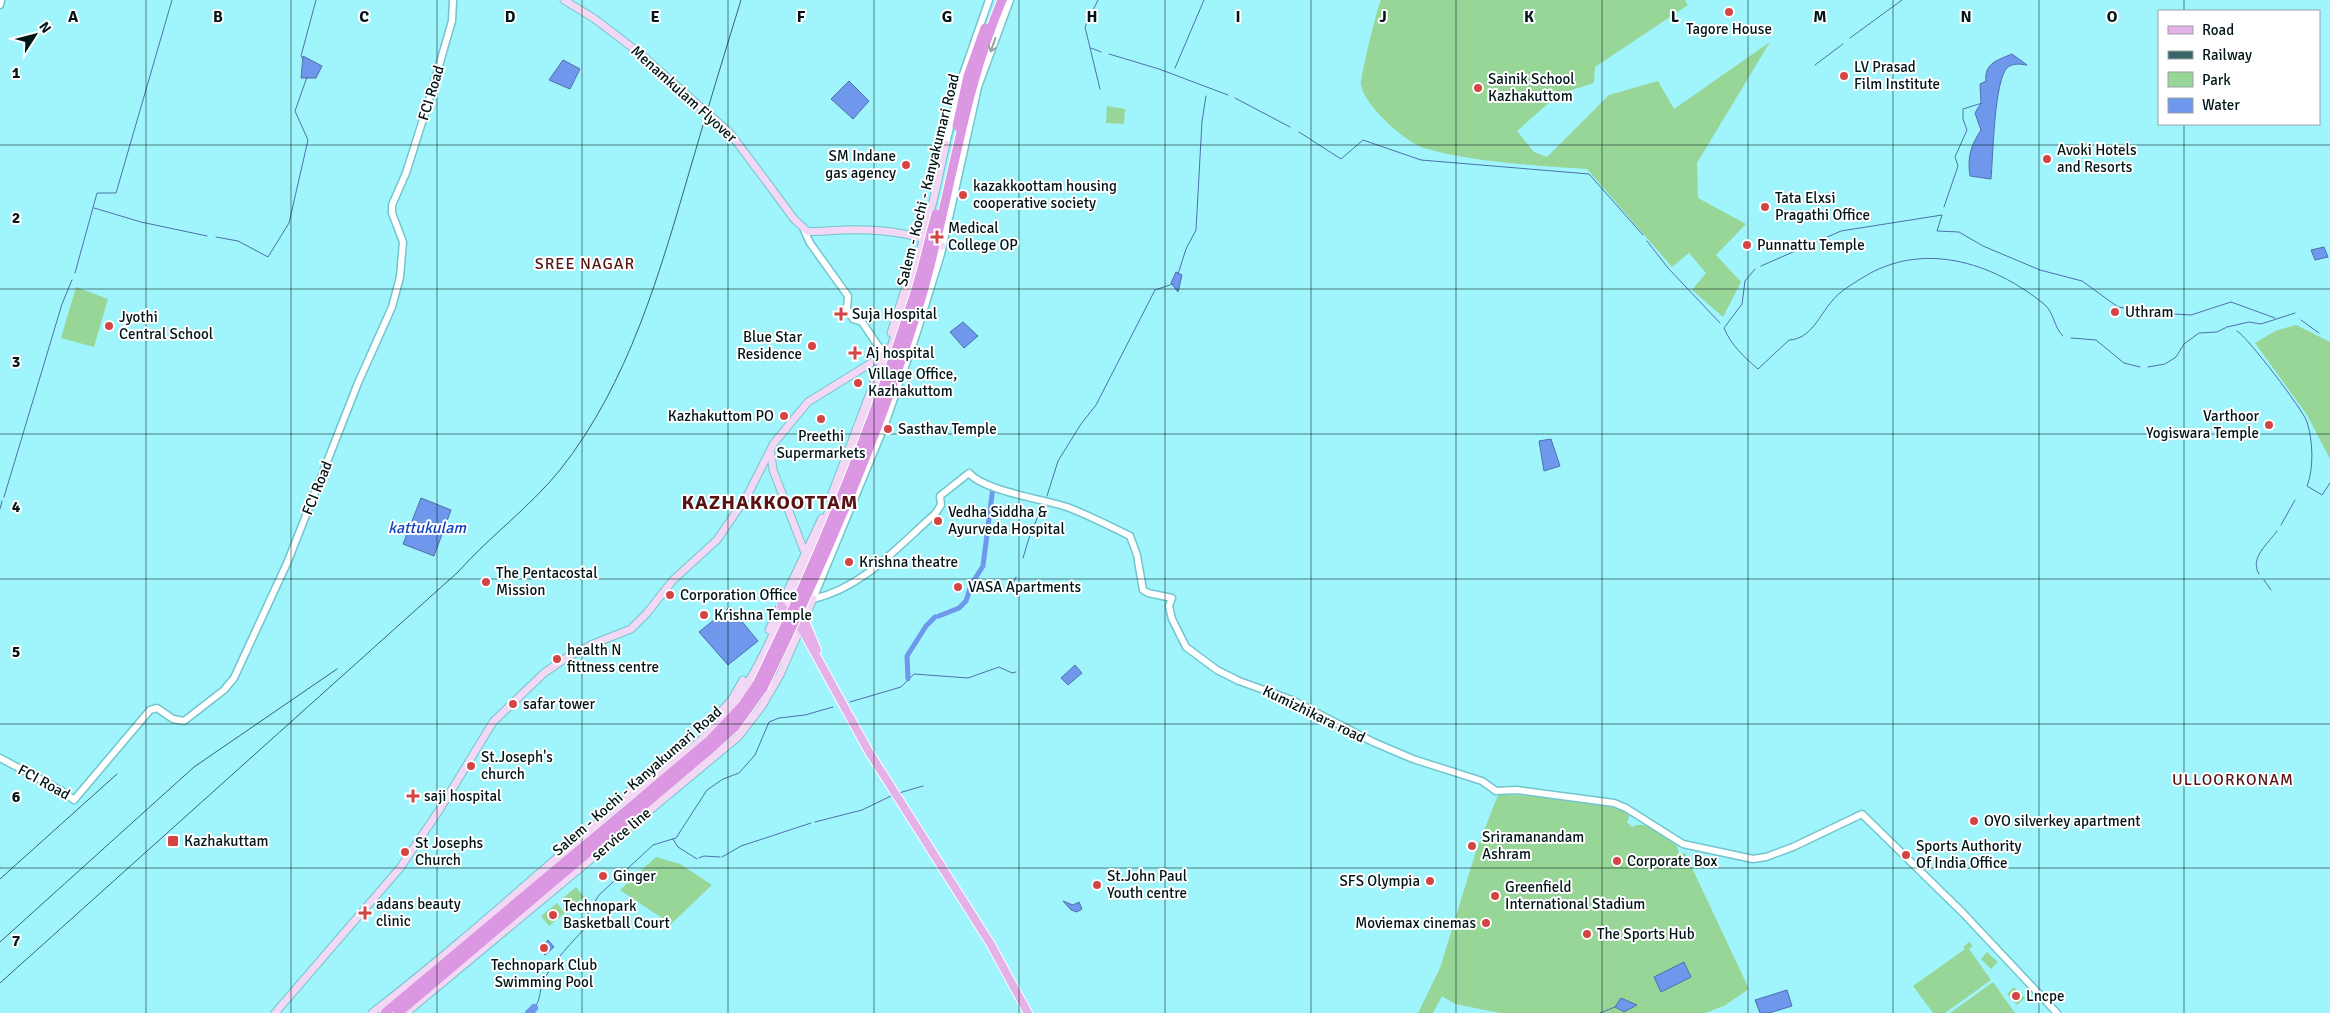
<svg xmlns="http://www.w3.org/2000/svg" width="2330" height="1013" font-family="Signika,sans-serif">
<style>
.green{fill:#98d697}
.water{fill:#6f97ec;stroke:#4e70ac}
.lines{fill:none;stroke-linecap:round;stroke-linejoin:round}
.stream{stroke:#4e70ac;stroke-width:1}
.canal{stroke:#6f97ec;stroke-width:5}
.river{stroke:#6f97ec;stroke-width:8}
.tertiary-casing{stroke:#72c5cd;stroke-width:9}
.secondary-casing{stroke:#72c5cd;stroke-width:9}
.primary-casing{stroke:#fff;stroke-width:10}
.trunk-casing{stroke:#fff;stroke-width:11}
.tertiary{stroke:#fff;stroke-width:6}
.secondary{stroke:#f2d8f4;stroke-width:7}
.primary{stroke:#e5b1e9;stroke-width:8}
.trunk{stroke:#dc97e2;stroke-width:9}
.rail{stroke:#396569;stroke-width:1}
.secondary-bridge-casing{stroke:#72c5cd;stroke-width:9;stroke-linecap:butt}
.trunk-bridge-casing{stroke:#fff;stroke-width:11;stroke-linecap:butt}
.secondary-bridge{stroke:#f2d8f4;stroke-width:7}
.trunk-bridge{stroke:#dc97e2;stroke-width:9}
.oneway{stroke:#99a2a3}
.grid{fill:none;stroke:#001618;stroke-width:1;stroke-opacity:0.55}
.poi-dot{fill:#d34445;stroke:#fff;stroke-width:2}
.labels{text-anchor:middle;stroke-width:4;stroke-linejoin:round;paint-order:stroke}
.poi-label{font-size:15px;fill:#001618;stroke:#fff;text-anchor:start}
.street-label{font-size:15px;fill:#001618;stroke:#fff}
.neighbourhood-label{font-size:16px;letter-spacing:1px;fill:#581415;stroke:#fff}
.water-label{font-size:16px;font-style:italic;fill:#1643bd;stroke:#fff}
.district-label{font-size:20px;font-weight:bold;letter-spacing:1px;fill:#581415;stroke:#fff}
.grid-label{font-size:16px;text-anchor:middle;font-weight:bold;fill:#001618;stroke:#fff;stroke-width:4;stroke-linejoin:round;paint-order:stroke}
</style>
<rect width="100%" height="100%" fill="#a0f4fc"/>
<!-- green -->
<path class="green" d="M 1381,0 L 1685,0 L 1688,5 L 1595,67 L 1594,83 L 1559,94 L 1517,131 L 1534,152 L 1547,157 L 1609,95 L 1658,81 L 1674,109 L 1770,42 L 1697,163 L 1698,198 L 1746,224 L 1716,255 L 1741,282 L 1723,317 L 1692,290 L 1706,273 L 1689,253 L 1672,267 L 1587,169 C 1534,165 1476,163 1424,148 C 1406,143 1364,105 1361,85 C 1360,79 1377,8 1381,0 Z
M 1107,106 L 1125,109 L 1124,124 L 1106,123 Z
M 76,287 L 108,299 L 94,347 L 61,338 Z
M 2296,325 L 2330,342 L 2330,459 L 2307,415 L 2255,343 L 2275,331 Z
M 1498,795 C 1535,795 1598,797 1630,814 L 1627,822 L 1632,827 C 1647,818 1665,837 1677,846 L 1679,854 L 1685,853 L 1749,989 L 1724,1006 L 1705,1013 L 1500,1013 L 1455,1004 L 1442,996 L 1433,1013 L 1418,1013 L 1440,968 L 1476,851 Z
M 656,857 L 680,864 L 712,885 L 671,924 L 620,890 Z
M 576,887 L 584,897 L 568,909 L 561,900 Z
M 557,903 L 565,913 L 549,926 L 541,916 Z
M 1969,942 L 1973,946 L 1969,949 L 1991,980 L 1945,1013 L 1933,1013 L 1913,986 L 1965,949 L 1963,947 Z
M 1987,952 L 1998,962 L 1991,969 L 1981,959 Z
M 1993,982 L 2015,1013 L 1950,1013 Z
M 2014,987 L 2025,998 L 2017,1005 L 2007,994 Z"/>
<!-- water -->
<path class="water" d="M 2012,54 L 2027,65 C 2020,64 2014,63 2008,67 C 1994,78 1993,158 1991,179 L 1970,176 C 1967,157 1971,145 1981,130 L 1975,113 L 1981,103 L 1980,84 L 1986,81 C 1984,63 1998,60 2012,54 Z
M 303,56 L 322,66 L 316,78 L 301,78 Z
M 563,60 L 580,69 L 570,89 L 549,80 Z
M 849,81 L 869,101 L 853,119 L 831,99 Z
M 2324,247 L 2328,257 L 2315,260 L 2311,250 Z
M 1176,272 L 1182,275 L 1178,292 L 1171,283 Z
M 963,322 L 978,336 L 964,348 L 950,332 Z
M 1551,439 L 1560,466 L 1544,471 L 1539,441 Z
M 421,498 L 451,510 L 434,556 L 403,544 Z
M 730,607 L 758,641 L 728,665 L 699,632 Z
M 1075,665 L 1082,673 L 1068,685 L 1061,678 Z
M 1063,901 L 1073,905 L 1079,902 L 1082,909 L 1077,912 L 1071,910 Z
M 548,940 L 554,947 L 545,955 L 540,950 Z
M 1684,962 L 1691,977 L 1661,992 L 1654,977 Z
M 1787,990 L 1792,1006 L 1769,1013 L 1760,1013 L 1755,1000 Z
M 1621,998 L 1637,1005 L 1624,1012 L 1615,1007 Z"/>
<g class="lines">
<!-- stream -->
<path class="stream" d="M 1098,0 L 1085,27 L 1100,89
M 1850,38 L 1902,0
M 1091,48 L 1101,52
M 1109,54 L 1159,69 L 1228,95
M 303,59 L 301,56 L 316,0
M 1815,65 L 1843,44
M 1175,68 L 1204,0
M 1235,98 L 1290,127
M 1299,132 L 1341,159 L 1363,140 L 1421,160 L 1589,174 L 1643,235
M 1944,207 L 1958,166 L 1955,157 L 1967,130 L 1963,119 L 1963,109 L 1982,103
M 94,208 L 141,222 L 207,236
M 216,237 L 238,241 L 268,257 L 289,223 L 308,140 L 295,111 L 307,77
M 1647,241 L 1668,268 L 1720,323
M 1761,266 L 1841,231 L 1942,215 L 1937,231 L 1959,232 L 1983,246 L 2040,270 L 2082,281 L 2118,307 L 2150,312
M 1755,269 L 1745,281 L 1742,304 L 1724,328 C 1731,345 1744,357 1758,369 L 1789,340 C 1811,339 1819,316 1832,301 C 1840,291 1851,285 1862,278 C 1922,240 1992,262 2044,304 C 2054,312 2054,328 2063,336
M 75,273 L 97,193 L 116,193 L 172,0
M 1178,274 L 1186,249 L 1196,230 L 1202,121 L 1206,96
M 2157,313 L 2191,315 L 2231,302 L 2275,318
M 2301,320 L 2319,333
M 2237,331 C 2246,335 2304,411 2307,422 C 2313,440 2314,469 2307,486 L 2322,495 L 2330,483
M 2071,338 L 2096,340 L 2124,363 L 2140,367
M 2148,367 L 2165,364 L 2176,357 L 2184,344 L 2199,333 L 2217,332 L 2227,327 L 2249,322 L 2261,324 L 2295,313
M 1047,496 L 1058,461 L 1081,424 L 1096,405 L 1155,290 L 1173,284
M 4,497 L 62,304 L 72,280
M 0,509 L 2,501
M 2281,525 L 2295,500
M 1023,558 L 1029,538 L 1043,504
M 2259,574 C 2249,558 2268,544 2277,531
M 2264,580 L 2271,590
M 1009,592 L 1016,577
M 850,702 L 901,687 L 914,674 L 968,678 L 999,667 L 1012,673 L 1016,672
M 899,793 L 923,786
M 815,822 L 862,810 L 893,795
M 673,839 L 678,847 L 697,859
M 722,857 L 741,846 L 811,823
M 699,858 L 704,856 L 720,857
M 534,1008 C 541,1001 539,991 543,982 C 553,961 573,941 589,924 L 588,912 L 599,895 L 653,845 L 676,838 L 707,790 L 723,779 L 739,773 L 755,755 L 769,722 L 779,718 L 805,715 L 833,707
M 1600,1013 L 1615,1007"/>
<!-- canal -->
<path class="canal" d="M 939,616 L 959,608 L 966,601 L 971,585 L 983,566 L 993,487
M 908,679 L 907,656 L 926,626 L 935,617"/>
<!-- river -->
<path class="river" d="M 529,1013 L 534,1008"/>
<defs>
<path id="tertiary" d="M 0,5 L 1,0
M 946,144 L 961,80 L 989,0
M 804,230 L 810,243 L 848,296 L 847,309 L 853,319 L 862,322 L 887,359
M 810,597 L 813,599 C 863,588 898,546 935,514 L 941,505 L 940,496 L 969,473 C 984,491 1043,499 1067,507 C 1088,515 1110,526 1130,536 L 1137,555 L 1143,590 L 1148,593 L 1172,598 L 1169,606 L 1172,619 L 1186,647 L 1217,670 L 1239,681 L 1292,700 L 1373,742 L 1413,759 L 1482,781 L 1496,791 L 1517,790 L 1614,803 L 1626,808 L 1683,844 L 1753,859 L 1766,857 L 1793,847 L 1862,814 L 1963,913 L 2057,1013
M 813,599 L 884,427 L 916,335 L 941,254 L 978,87 L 1010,0
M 0,758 L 62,791 L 74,800 L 150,710 L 157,708 L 173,719 L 184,721 L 224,690 L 234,678 L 288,561 L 358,383 L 392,307 L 400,277 L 403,242 L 392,213 L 392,205 L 406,173 L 430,97 L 452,21 L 453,0"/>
<path id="secondary" d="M 564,0 L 595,19
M 769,185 L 794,219 L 807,231 C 819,233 831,230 843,230 C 875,229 913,232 942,246
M 891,333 L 906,286
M 771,454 L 773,470 L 805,553
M 830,499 L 887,348
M 769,630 L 822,518
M 711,723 L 732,699 L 743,680
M 630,790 L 657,769
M 275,1013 L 400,868 L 440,809 L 493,722 L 544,673 L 566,658 L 593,644 L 631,629 L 647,613 L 673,580 L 717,540 L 747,496 L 774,443 L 808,402 L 884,355
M 372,1013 C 456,948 535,876 616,807 C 654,775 710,741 737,700 C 763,662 783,611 803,569 C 866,433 915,292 946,144
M 406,1013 L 738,737 L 762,706 L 780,675 L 813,599"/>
<path id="primary" d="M 781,606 L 800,626 L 869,752 L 990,943 L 1028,1013
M 794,612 L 804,619 L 817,650"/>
<path id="trunk" d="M 385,1013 L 709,741 L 743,705 L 757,684
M 398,1013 L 714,746 L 735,727 L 763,688"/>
</defs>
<!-- tertiary casing -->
<use href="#tertiary" class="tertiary-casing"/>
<!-- secondary casing -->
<use href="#secondary" class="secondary-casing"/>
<!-- primary casing -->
<use href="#primary" class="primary-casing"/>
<!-- trunk casing -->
<use href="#trunk" class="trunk-casing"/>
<!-- tertiary -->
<use href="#tertiary" class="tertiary"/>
<!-- secondary -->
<use href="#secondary" class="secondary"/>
<!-- primary -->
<use href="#primary" class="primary"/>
<!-- trunk -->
<use href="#trunk" class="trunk"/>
<!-- rail -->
<path class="rail" d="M 0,879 L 117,774
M 0,942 L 194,767 L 337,669
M 0,983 L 458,572 C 490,536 529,508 560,470 C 629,383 660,272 691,166 C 707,111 724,55 741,0"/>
<defs>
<path id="secondary-bridge" d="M 595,19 L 638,52 L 730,133 L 769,185"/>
<path id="trunk-bridge" d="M 957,126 L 968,76 L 985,28
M 757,684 C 818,561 870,432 912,302 C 922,273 928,243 936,214
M 763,688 C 822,567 881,431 920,302 C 950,202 961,97 1002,0"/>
</defs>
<!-- secondary-bridge casing -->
<use href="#secondary-bridge" class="secondary-bridge-casing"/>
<!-- trunk-bridge casing -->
<use href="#trunk-bridge" class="trunk-bridge-casing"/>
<!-- secondary-bridge -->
<use href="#secondary-bridge" class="secondary-bridge"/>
<!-- trunk-bridge -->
<use href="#trunk-bridge" class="trunk-bridge"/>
</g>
<!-- one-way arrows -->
<defs><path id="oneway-shaft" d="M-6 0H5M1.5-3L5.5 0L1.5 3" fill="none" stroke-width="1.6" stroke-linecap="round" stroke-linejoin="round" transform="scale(1.25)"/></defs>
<use class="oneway" href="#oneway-shaft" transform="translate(993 45) rotate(109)"/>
<!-- grid -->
<path class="grid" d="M 146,0 L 146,1013M 291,0 L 291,1013M 437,0 L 437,1013M 582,0 L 582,1013M 728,0 L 728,1013M 874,0 L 874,1013M 1019,0 L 1019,1013M 1165,0 L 1165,1013M 1311,0 L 1311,1013M 1456,0 L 1456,1013M 1602,0 L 1602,1013M 1748,0 L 1748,1013M 1893,0 L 1893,1013M 2039,0 L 2039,1013M 2184,0 L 2184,11M 2184,124 L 2184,1013M 0,145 L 2330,145M 0,289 L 2330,289M 0,434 L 2330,434M 0,579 L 2330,579M 0,724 L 2330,724M 0,868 L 2330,868"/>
<!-- markers -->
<g class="poi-dot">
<circle cx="1729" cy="12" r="5"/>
<circle cx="1844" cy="76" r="5"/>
<circle cx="1478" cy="88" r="5"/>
<circle cx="2047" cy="159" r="5"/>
<circle cx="906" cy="165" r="5"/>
<circle cx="963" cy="195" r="5"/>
<circle cx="1765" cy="207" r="5"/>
<path d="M934.5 229.5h5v5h5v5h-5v5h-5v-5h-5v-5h5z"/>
<circle cx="1747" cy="245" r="5"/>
<circle cx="2115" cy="312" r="5"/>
<path d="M838.5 306.5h5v5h5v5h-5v5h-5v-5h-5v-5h5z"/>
<circle cx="109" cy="326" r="5"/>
<circle cx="812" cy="346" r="5"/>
<path d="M852.5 345.5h5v5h5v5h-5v5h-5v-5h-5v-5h5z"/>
<circle cx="858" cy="383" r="5"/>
<circle cx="784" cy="416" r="5"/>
<circle cx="821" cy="419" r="5"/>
<circle cx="2269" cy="425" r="5"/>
<circle cx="888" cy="429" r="5"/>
<circle cx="938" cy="521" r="5"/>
<circle cx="849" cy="562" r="5"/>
<circle cx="486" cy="582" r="5"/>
<circle cx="958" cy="587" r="5"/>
<circle cx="670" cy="595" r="5"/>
<circle cx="704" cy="615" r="5"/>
<circle cx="557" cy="659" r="5"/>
<circle cx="513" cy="704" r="5"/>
<circle cx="471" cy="766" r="5"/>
<path d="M410.5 788.5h5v5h5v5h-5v5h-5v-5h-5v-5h5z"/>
<circle cx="1974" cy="821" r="5"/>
<rect x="167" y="835" width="12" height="12" rx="2.5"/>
<circle cx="1472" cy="846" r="5"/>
<circle cx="405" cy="852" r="5"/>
<circle cx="1906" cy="855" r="5"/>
<circle cx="1617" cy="861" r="5"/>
<circle cx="603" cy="876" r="5"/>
<circle cx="1430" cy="881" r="5"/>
<circle cx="1097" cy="885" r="5"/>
<circle cx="1495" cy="896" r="5"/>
<path d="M362.5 905.5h5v5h5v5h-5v5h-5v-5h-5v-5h5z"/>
<circle cx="553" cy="915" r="5"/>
<circle cx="1486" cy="923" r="5"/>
<circle cx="1587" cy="934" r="5"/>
<circle cx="544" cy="948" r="5"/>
<circle cx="2016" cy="996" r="5"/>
</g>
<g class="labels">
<!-- poi labels -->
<g class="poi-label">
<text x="1729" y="34" text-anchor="middle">Tagore House</text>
<text x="1854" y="72">LV Prasad<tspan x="1854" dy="17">Film Institute</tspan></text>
<text x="1488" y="84">Sainik School<tspan x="1488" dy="17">Kazhakuttom</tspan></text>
<text x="2057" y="155">Avoki Hotels<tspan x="2057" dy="17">and Resorts</tspan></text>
<text x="896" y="161" text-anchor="end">SM Indane<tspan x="896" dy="17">gas agency</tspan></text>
<text x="973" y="191">kazakkoottam housing<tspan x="973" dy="17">cooperative society</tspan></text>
<text x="1775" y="203">Tata Elxsi<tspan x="1775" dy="17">Pragathi Office</tspan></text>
<text x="948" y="233">Medical<tspan x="948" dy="17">College OP</tspan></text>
<text x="1757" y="250">Punnattu Temple</text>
<text x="2125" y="317">Uthram</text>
<text x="852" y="319">Suja Hospital</text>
<text x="119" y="322">Jyothi<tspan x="119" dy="17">Central School</tspan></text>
<text x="802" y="342" text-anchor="end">Blue Star<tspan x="802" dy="17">Residence</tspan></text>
<text x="866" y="358">Aj hospital</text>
<text x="868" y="379">Village Office,<tspan x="868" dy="17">Kazhakuttom</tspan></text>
<text x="774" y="421" text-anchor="end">Kazhakuttom PO</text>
<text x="2259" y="421" text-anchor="end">Varthoor<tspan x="2259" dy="17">Yogiswara Temple</tspan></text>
<text x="898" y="434">Sasthav Temple</text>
<text x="821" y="441" text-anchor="middle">Preethi<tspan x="821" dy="17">Supermarkets</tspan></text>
<text x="948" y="517">Vedha Siddha &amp;<tspan x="948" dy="17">Ayurveda Hospital</tspan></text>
<text x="859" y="567">Krishna theatre</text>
<text x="496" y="578">The Pentacostal<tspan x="496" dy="17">Mission</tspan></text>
<text x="968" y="592">VASA Apartments</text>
<text x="680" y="600">Corporation Office</text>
<text x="714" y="620">Krishna Temple</text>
<text x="567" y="655">health N<tspan x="567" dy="17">fittness centre</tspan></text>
<text x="523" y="709">safar tower</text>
<text x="481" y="762">St.Joseph's<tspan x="481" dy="17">church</tspan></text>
<text x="424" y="801">saji hospital</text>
<text x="1984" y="826">OYO silverkey apartment</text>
<text x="1482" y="842">Sriramanandam<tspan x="1482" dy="17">Ashram</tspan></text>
<text x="184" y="846">Kazhakuttam</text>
<text x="415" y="848">St Josephs<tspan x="415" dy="17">Church</tspan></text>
<text x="1916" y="851">Sports Authority<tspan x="1916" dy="17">Of India Office</tspan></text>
<text x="1627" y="866">Corporate Box</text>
<text x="613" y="881">Ginger</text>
<text x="1107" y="881">St.John Paul<tspan x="1107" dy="17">Youth centre</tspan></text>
<text x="1420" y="886" text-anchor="end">SFS Olympia</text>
<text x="1505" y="892">Greenfield<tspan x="1505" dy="17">International Stadium</tspan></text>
<text x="376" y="909">adans beauty<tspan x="376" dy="17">clinic</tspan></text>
<text x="563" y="911">Technopark<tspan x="563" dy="17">Basketball Court</tspan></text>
<text x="1476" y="928" text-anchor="end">Moviemax cinemas</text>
<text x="1597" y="939">The Sports Hub</text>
<text x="544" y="970" text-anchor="middle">Technopark Club<tspan x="544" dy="17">Swimming Pool</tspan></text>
<text x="2026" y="1001">Lncpe</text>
</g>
<!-- street labels -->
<g class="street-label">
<text transform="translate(431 93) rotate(-73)" y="5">FCI Road</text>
<text transform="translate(684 94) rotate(42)" y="5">Menamkulam Flyover</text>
<text transform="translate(928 180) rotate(-76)" y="5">Salem - Kochi - Kanyakumari Road</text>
<text transform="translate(317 488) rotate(-68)" y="5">FCI Road</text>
<text transform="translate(1314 714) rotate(26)" y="5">Kumizhikara road</text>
<text transform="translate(637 781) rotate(-41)" y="5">Salem - Kochi - Kanyakumari Road</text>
<text transform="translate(44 782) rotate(29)" y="5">FCI Road</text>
<text transform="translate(621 834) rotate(-40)" y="5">service line</text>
</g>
<!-- neighbourhood labels -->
<g class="neighbourhood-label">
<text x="585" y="269">SREE NAGAR</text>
<text x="2233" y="785">ULLOORKONAM</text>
</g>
<!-- water labels -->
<g class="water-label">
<text x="427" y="533">kattukulam</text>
</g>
<!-- district labels -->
<g class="district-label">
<text x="770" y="509">KAZHAKKOOTTAM</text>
</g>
</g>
<g class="grid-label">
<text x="73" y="22">A</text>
<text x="218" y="22">B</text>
<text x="364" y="22">C</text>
<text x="510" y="22">D</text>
<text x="655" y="22">E</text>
<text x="801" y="22">F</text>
<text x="947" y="22">G</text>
<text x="1092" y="22">H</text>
<text x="1238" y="22">I</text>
<text x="1383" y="22">J</text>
<text x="1529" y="22">K</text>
<text x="1675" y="22">L</text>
<text x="1820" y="22">M</text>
<text x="1966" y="22">N</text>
<text x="2112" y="22">O</text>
<text x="16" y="78">1</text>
<text x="16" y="223">2</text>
<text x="16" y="367">3</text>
<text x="16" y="512">4</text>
<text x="16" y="657">5</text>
<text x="16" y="802">6</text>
<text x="16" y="946">7</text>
</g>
<!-- legend -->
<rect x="2158" y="10" width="162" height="115" fill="#ffffff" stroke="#99a2a3"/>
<rect x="2168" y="26" width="25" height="8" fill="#e5b1e9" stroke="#99a2a3"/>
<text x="2202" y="35" font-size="15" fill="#001618">Road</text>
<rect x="2168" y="51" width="25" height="8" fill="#396569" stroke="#99a2a3"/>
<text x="2202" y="60" font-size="15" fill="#001618">Railway</text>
<rect x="2168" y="72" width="25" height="15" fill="#98d697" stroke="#99a2a3"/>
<text x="2202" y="85" font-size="15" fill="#001618">Park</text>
<rect x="2168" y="98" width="25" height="15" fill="#6f97ec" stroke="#99a2a3"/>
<text x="2202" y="110" font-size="15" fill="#001618">Water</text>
<!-- north arrow -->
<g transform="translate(35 35) rotate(54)" stroke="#ffffff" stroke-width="4" paint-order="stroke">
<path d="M0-4L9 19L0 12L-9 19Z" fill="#001618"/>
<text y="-8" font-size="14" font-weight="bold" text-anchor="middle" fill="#001618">N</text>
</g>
</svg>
